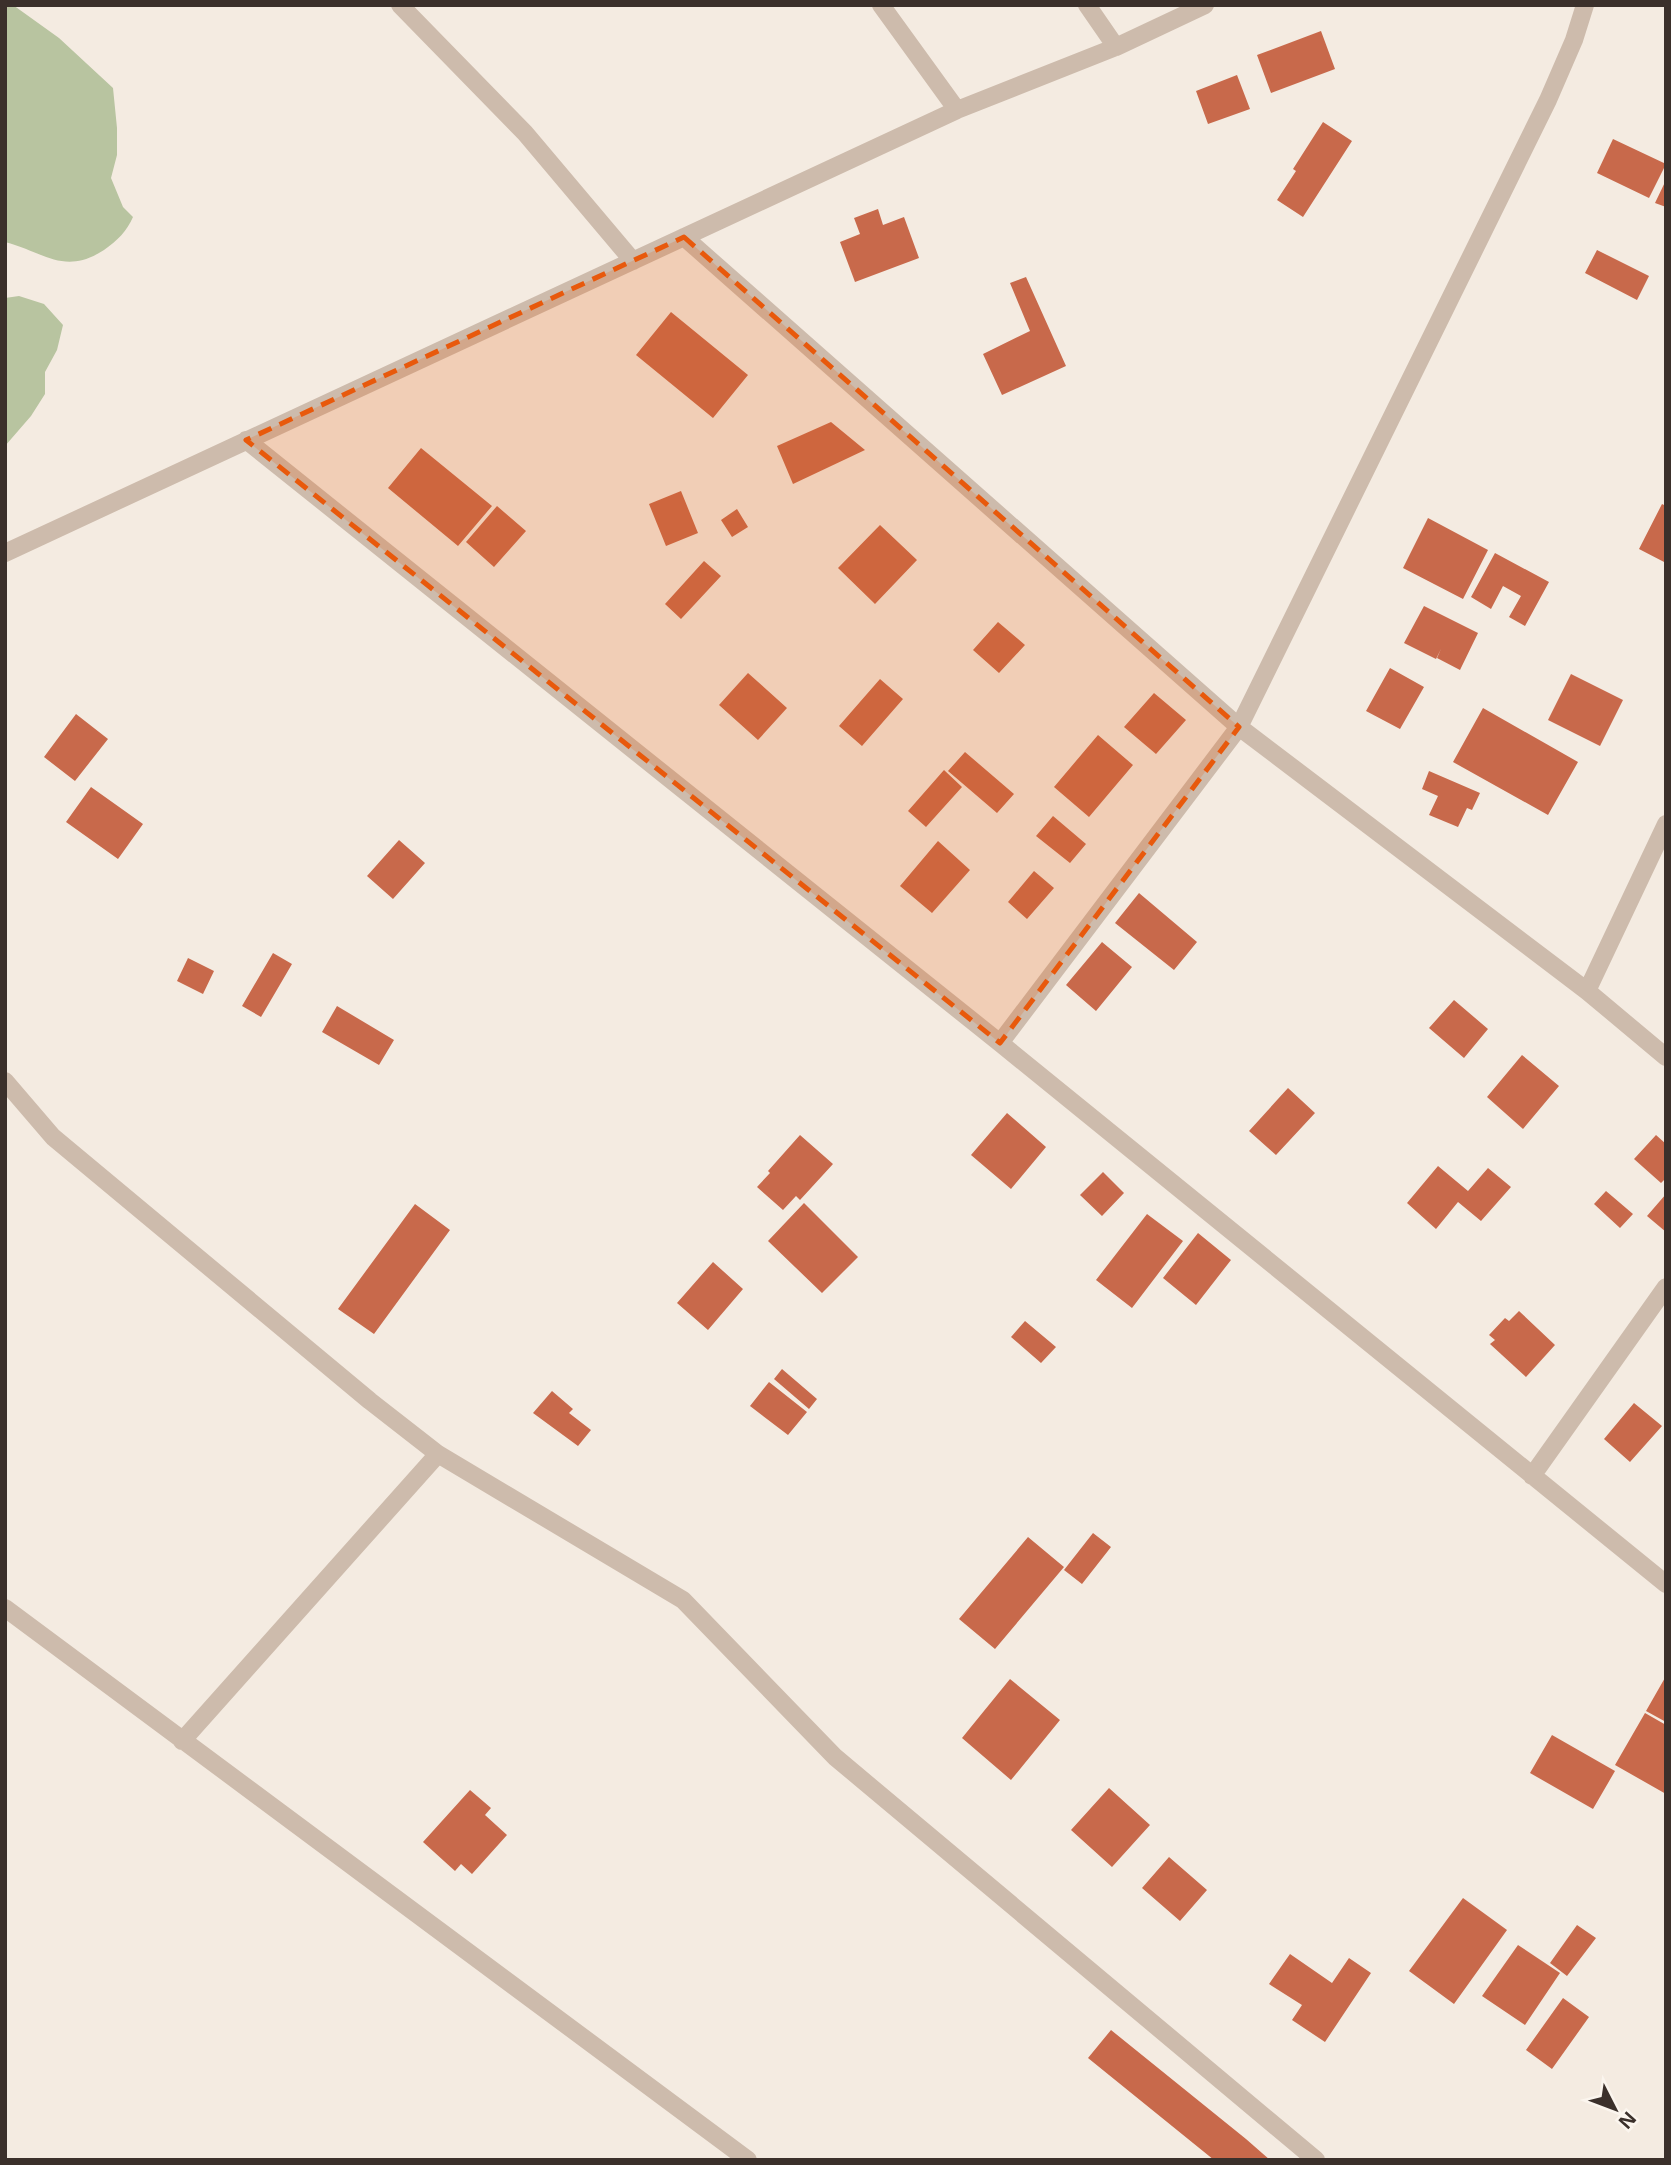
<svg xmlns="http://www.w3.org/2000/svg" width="1671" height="2165" font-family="'Open Sans',sans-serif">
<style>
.green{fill:#b8c4a0}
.building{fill:#c8694b}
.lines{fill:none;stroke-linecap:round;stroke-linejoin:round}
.minor{stroke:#cdbbac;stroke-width:18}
.marked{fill:#e8590c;fill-opacity:0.2;stroke:#e8590c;stroke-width:5;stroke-dasharray:14 9;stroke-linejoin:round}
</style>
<rect width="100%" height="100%" fill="#f4ebe1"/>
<!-- green -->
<path class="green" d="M 5,5 L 13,5 L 59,38 L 113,88 L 117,128 L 117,155 L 111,178 L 123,207 L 133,217 C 127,231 117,241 104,250 C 64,276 44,252 5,242 Z
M 19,296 L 44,304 L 63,325 L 57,350 L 45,372 L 45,394 L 31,416 L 5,446 L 5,298 Z"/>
<!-- building -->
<path class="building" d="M 1321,31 L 1335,69 L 1271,93 L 1257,55 Z
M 1237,75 L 1250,109 L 1208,124 L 1196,91 Z
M 1323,122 L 1352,141 L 1303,217 L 1277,200 L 1296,171 L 1293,169 Z
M 1613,139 L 1666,164 L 1649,198 L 1597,173 Z
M 1666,180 L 1666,207 L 1655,203 Z
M 878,209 L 883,225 L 904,217 L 919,258 L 855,282 L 840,242 L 860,234 L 854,218 Z
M 1597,250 L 1649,276 L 1637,300 L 1585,273 Z
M 1026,277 L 1066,366 L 1002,395 L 983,354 L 1030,331 L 1010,283 Z
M 671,312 L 748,375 L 713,418 L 636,355 Z
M 831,422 L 865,450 L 793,484 L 777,446 Z
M 421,448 L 492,506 L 458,546 L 388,488 Z
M 681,491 L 698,533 L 666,546 L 649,504 Z
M 1662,504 L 1666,506 L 1666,563 L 1639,549 Z
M 497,506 L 526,531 L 494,567 L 466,542 Z
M 737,509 L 748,527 L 732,537 L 721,520 Z
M 1428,518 L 1488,550 L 1463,599 L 1403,568 Z
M 880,525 L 917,560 L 875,604 L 838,568 Z
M 1495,553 L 1549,582 L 1525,626 L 1509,617 L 1521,596 L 1503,586 L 1491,609 L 1471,597 Z
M 704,561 L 721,576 L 681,619 L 665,604 Z
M 1424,606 L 1478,633 L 1460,670 L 1437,658 L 1441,649 L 1436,659 L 1404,643 Z
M 998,622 L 1025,645 L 999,673 L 973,650 Z
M 1390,668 L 1424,687 L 1400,729 L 1366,711 Z
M 748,673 L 787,708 L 758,740 L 719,705 Z
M 1571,674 L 1623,700 L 1600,746 L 1548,720 Z
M 880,679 L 903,699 L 862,746 L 839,726 Z
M 1154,693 L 1186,720 L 1156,754 L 1124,727 Z
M 1483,708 L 1578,762 L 1548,815 L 1453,762 Z
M 76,714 L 108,739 L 75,781 L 44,757 Z
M 1098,735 L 1133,765 L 1089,817 L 1054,787 Z
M 965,752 L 1014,794 L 997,813 L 948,771 Z
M 944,770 L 962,787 L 926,827 L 908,811 Z
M 1429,771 L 1480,793 L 1472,810 L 1467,808 L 1458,827 L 1429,815 L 1438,796 L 1422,789 Z
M 91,787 L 143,824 L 118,859 L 66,822 Z
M 1053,816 L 1086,844 L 1070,863 L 1036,836 Z
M 399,840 L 425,863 L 393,899 L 367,876 Z
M 938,841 L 970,870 L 932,913 L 900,886 Z
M 1034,871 L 1054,888 L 1027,919 L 1008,902 Z
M 1139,893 L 1197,942 L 1174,970 L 1115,923 Z
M 1102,942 L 1132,967 L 1096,1011 L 1066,985 Z
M 273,953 L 292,964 L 261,1017 L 242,1006 Z
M 188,958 L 214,971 L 203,994 L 177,981 Z
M 1454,1000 L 1488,1029 L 1464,1058 L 1429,1028 Z
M 337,1006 L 394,1040 L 379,1065 L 322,1032 Z
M 1522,1055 L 1559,1086 L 1523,1129 L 1487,1097 Z
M 1288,1088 L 1315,1113 L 1276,1155 L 1249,1131 Z
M 1007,1113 L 1046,1147 L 1011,1189 L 971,1155 Z
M 800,1135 L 833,1164 L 800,1200 L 796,1196 L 783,1210 L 757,1187 L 770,1173 L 768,1171 Z
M 1656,1135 L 1666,1144 L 1666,1178 L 1661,1183 L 1634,1159 Z
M 1438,1166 L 1468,1191 L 1488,1168 L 1511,1187 L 1481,1221 L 1458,1202 L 1436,1229 L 1407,1203 Z
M 1103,1172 L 1124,1193 L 1102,1216 L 1080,1195 Z
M 1606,1191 L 1633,1214 L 1620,1228 L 1594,1204 Z
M 1666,1194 L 1666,1232 L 1647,1216 Z
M 804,1203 L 858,1257 L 822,1293 L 768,1241 Z
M 415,1204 L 450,1230 L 374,1334 L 338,1309 Z
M 1147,1214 L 1183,1241 L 1132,1308 L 1096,1280 Z
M 1198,1233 L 1231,1260 L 1196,1305 L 1163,1278 Z
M 713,1262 L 743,1289 L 708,1330 L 677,1303 Z
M 1519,1311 L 1555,1345 L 1526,1377 L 1490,1344 L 1495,1340 L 1489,1335 L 1505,1318 L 1509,1321 Z
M 1025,1321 L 1056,1347 L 1041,1363 L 1011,1337 Z
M 782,1369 L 817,1399 L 809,1409 L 774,1379 Z
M 769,1382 L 807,1412 L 788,1435 L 750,1406 Z
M 552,1391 L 573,1409 L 569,1413 L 591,1430 L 578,1446 L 533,1413 Z
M 1634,1403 L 1662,1426 L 1630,1462 L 1604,1439 Z
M 1093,1533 L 1111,1547 L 1082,1584 L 1064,1570 Z
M 1028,1537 L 1064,1567 L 995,1649 L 959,1619 Z
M 1666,1676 L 1666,1722 L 1646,1711 Z
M 1010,1679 L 1060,1720 L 1011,1780 L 962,1738 Z
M 1645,1713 L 1666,1725 L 1666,1794 L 1615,1765 Z
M 1552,1735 L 1615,1771 L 1593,1809 L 1530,1773 Z
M 1109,1788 L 1150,1825 L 1112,1867 L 1071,1830 Z
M 470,1790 L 491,1808 L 485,1815 L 507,1835 L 472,1874 L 461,1864 L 455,1871 L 423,1842 Z
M 1169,1857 L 1207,1890 L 1180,1921 L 1142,1888 Z
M 1463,1898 L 1507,1930 L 1454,2004 L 1409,1971 Z
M 1577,1925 L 1596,1938 L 1567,1976 L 1550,1963 Z
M 1518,1945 L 1560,1973 L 1525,2025 L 1482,1996 Z
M 1290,1954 L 1332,1983 L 1349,1958 L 1371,1973 L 1325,2042 L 1292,2020 L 1302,2005 L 1269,1984 Z
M 1563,1998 L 1589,2017 L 1552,2069 L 1526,2050 Z
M 1111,2030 L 1246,2139 L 1270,2160 L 1232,2160 L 1230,2158 L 1229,2160 L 1214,2160 L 1088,2058 Z"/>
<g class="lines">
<!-- minor -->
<path class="minor" d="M 400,5 L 525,133 L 633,261
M 881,5 L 957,110
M 1087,5 L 1116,47
M 684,237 L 1239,727 L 1587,991 L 1666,1057
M 246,440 L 1000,1043 L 1666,1584
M 5,553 L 957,110 L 1116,47 L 1205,5
M 1587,991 L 1666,824
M 1000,1043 L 1239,727 L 1548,100 L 1574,40 L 1585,5
M 5,1081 L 53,1137 L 370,1401 L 438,1454 L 683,1600 L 835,1757 L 1316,2160
M 1532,1476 L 1666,1287
M 5,1608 L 748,2160
M 182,1741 L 438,1454"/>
</g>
<!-- marked area -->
<path class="marked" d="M 684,237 L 1239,727 L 1000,1043 L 246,440 Z"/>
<!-- border -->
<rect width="1671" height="2165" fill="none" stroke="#3b302b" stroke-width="14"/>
<!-- north arrow -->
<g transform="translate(1615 2109) rotate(132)" stroke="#fbf5ee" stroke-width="5" paint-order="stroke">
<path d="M0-5L12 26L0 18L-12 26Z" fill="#3b302b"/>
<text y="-10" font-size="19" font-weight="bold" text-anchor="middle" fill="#3b302b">N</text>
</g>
</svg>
